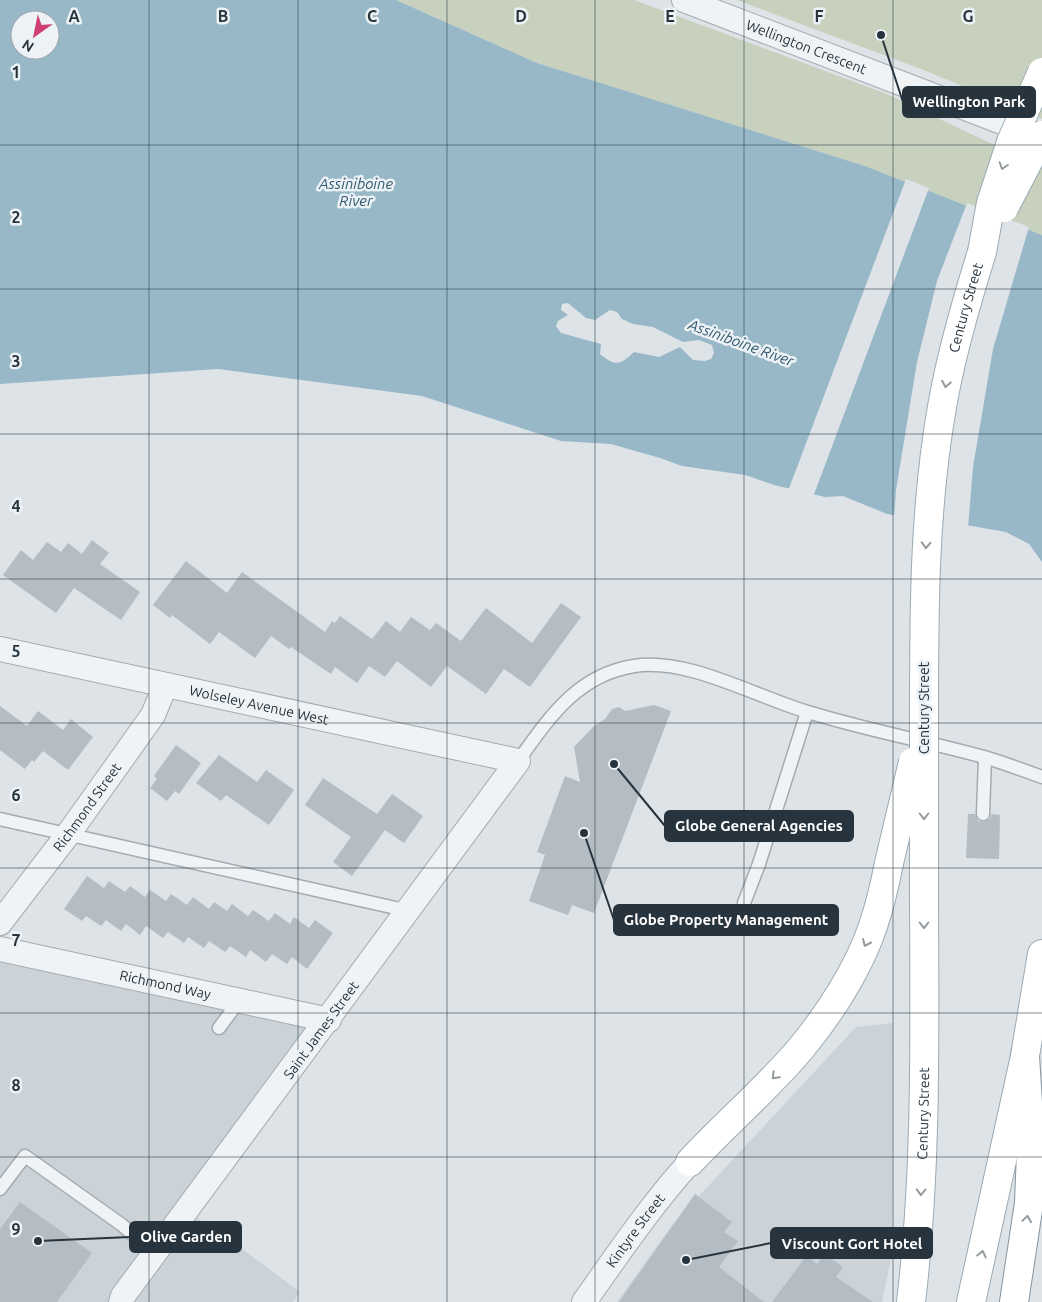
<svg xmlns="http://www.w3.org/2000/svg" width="1042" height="1302" font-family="Ubuntu,sans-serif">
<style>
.built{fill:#cbd3d9}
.green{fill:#c7d1be}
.water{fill:#98b8c8;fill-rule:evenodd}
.pier{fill:#dde3e7}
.building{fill:#b4bdc4}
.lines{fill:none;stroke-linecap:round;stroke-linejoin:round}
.service-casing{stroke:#a3abb1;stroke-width:15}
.minor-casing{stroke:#a3abb1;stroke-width:26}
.primary-casing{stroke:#9caab3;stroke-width:30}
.trunk-casing{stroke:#85939e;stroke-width:30}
.service{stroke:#f0f3f5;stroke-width:12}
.minor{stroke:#f0f3f5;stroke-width:24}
.primary{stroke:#fff;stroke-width:28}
.trunk{stroke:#fff;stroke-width:28}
.primary-bridge-casing{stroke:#9caab3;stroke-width:30;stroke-linecap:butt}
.primary-bridge{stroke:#fff;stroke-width:28}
.oneway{stroke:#939a9e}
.grid{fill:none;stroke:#27343e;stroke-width:1;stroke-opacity:0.55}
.labels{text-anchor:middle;stroke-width:5;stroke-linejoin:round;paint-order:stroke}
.street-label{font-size:14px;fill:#27343e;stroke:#ecf2f5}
.water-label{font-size:15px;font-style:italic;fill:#315a71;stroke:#ecf2f5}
.grid-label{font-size:16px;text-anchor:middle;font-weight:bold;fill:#27343e;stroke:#ecf2f5;stroke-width:5;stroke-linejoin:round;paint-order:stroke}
.leader{fill:none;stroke:#27343e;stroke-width:2}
.callout-dot{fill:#27343e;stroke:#ecf2f5;stroke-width:2}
.callout{fill:#27343e;stroke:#27343e;stroke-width:2}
.callout-label{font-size:15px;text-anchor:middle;font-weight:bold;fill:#fff}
</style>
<rect width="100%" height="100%" fill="#dde3e7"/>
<!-- built -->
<path class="built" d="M 0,949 L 329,1020 L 187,1211 L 222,1234 L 300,1292 L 293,1302 L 0,1302 Z
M 893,1023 L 892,1254 L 882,1302 L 617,1302 L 672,1225 L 856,1027 Z"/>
<!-- green -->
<path class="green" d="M 396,0 L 634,0 L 887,94 L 988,142 L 1042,161 L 1042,235 L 865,166 L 537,63 Z
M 737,0 L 1042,0 L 1042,119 L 921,69 Z"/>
<!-- water -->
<path class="water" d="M 0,0 L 396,0 L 537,63 L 865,166 L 1042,235 L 1042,562 L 1029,544 L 1006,532 L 972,526 L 941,524 L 887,514 L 843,496 L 825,497 L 774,485 L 745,475 L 682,466 L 660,458 L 611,444 L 561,441 L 422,396 L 218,369 L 0,384 ZM 20,20 L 50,20 L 50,50 L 20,50 ZM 568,303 L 586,318 L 595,320 L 610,310 L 617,312 L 622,319 L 633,324 L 653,327 L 683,342 L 699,340 L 712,345 L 714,353 L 711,359 L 705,361 L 693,360 L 680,347 L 659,357 L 634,352 C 620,365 616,367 600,354 L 601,344 L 561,333 L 556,326 L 558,321 L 568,315 L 561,310 L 562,304 Z"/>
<!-- pier -->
<path class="pier" d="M 906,179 L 929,188 L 813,497 L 788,491 Z
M 967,203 L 1029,227 L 993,349 L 973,467 L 968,528 L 941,527 L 894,518 L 896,490 L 917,362 L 937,281 Z"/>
<!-- building -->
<path class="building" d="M 92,540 L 109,553 L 100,564 L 140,592 L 121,620 L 74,588 L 56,613 L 3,575 L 21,550 L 33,560 L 47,542 L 61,552 L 68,543 L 82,554 Z
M 186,561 L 227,593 L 242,572 L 325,632 L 332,621 L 335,623 L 340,616 L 372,639 L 386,621 L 400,632 L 411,617 L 430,630 L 436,623 L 461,641 L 486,608 L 532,643 L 561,603 L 581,617 L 530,687 L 504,669 L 486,694 L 447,666 L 431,687 L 397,661 L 385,677 L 369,666 L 357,683 L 335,667 L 331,674 L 291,647 L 289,649 L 271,636 L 255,658 L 219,632 L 210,644 L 172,615 L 170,618 L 153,605 Z
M 654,705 L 671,711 L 594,913 L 572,905 L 568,915 L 529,901 L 545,855 L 537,852 L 565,776 L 580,782 L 574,747 L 594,726 L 605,719 L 612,709 L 619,707 L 625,711 Z
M 0,706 L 27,726 L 38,711 L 63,730 L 71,719 L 93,737 L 68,770 L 43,751 L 34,762 L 32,760 L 25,769 L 0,750 Z
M 176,745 L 201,763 L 179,794 L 175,791 L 167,801 L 150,788 L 157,779 L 154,776 Z
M 219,755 L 257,782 L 266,770 L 294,790 L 269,825 L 226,795 L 221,801 L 196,783 Z
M 323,778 L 377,814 L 392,794 L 423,816 L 404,843 L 385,830 L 352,876 L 333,862 L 351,837 L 305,805 Z
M 968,814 L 975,814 L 978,821 L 983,822 L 990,819 L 991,814 L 1000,815 L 999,859 L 966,858 Z
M 87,876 L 104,888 L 109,881 L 125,892 L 130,886 L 145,897 L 150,890 L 166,901 L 171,894 L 187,905 L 193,897 L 209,909 L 214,902 L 227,911 L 232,904 L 248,916 L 253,910 L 269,921 L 275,913 L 290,924 L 294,917 L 309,928 L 315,920 L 333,933 L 307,969 L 292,957 L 287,964 L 272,954 L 266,962 L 250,950 L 246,957 L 230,946 L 225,952 L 209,941 L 204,948 L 188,937 L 184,943 L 168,932 L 163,938 L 146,926 L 140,935 L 126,924 L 121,931 L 106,920 L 101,926 L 86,916 L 82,921 L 64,909 Z
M 695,1194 L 732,1222 L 724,1232 L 738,1241 L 719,1267 L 764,1302 L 619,1302 Z
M 20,1202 L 92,1253 L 57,1302 L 0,1302 L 0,1229 Z
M 825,1254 L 843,1267 L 836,1277 L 873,1302 L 772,1302 L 807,1255 L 817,1264 Z"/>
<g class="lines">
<defs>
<path id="service" d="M 518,761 C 549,718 577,675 634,666 C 687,657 756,697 808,712 C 866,730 926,741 984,757 C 1004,763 1023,770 1042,777
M 983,814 L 985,758
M 0,819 L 409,911
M 744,903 L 759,864 L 807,712
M 219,1028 L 239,1001
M 0,1189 L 25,1156 L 122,1225 L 154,1253"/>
<g id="minor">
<path id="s1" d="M 684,0 L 1033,134"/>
<path id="s2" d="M 0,649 L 518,761 L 123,1296 L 121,1302"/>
<path id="s3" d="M 0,923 L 69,833 L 153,715 L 165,686"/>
<path id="s4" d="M 0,949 L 329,1020"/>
<path id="s5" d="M 584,1302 C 618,1254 651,1205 690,1162"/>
</g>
<g id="primary">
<path id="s6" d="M 924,714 C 924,611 924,509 942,407 C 951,354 966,303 982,252"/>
<path d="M 690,1162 C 726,1123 768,1088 802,1047 C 830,1013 859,968 873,926 C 880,905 885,884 889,863"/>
<path id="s7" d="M 911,1302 C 928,1161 924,1018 924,876"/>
<path d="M 971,1302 L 1025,1056 L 1042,954"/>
</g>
<path id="trunk" d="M 1014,1302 L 1029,1203 L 1031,1151 L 1025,1056"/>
</defs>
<!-- service casing -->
<use href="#service" class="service-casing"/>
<!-- minor casing -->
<use href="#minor" class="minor-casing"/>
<!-- primary casing -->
<use href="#primary" class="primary-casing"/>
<!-- trunk casing -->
<use href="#trunk" class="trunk-casing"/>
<!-- service -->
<use href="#service" class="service"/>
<!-- minor -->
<use href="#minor" class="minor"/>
<!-- primary -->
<use href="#primary" class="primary"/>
<!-- trunk -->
<use href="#trunk" class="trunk"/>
<defs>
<path id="primary-bridge" d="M 1004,208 L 1042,135
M 982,252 L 991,203 L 1011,142 L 1042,72
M 889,863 L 913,762
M 924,876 L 924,714"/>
</defs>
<!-- primary-bridge casing -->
<use href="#primary-bridge" class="primary-bridge-casing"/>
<!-- primary-bridge -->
<use href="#primary-bridge" class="primary-bridge"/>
</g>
<!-- one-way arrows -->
<defs><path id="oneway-chevron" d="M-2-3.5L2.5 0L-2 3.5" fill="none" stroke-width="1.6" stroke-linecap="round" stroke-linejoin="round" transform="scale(1.25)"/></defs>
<g class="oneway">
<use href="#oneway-chevron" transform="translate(1003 166) rotate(108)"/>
<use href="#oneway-chevron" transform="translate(946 384) rotate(101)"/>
<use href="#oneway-chevron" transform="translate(926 545) rotate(93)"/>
<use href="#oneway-chevron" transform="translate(924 816) rotate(90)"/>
<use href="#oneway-chevron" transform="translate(924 925) rotate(90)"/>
<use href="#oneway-chevron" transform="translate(866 943) rotate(114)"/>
<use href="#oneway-chevron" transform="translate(775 1076) rotate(135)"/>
<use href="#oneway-chevron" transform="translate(921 1192) rotate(92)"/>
<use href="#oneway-chevron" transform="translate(1027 1219) rotate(-82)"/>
<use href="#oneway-chevron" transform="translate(982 1254) rotate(-78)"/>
</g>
<!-- grid -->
<path class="grid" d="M 149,0 L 149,1302M 298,0 L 298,1302M 447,0 L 447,1302M 595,0 L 595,1302M 744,0 L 744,1302M 893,0 L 893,1302M 0,145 L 1042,145M 0,289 L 1042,289M 0,434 L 1042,434M 0,579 L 1042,579M 0,723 L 1042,723M 0,868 L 1042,868M 0,1013 L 1042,1013M 0,1157 L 1042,1157"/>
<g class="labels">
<!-- street labels -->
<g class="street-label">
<text dy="5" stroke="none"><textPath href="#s1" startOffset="131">Wellington Crescent</textPath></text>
<text dy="5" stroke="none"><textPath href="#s6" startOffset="410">Century Street</textPath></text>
<text dy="5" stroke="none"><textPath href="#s2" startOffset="265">Wolseley Avenue West</textPath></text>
<text transform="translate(924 708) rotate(-90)" y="5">Century Street</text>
<text dy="5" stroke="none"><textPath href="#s3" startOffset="145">Richmond Street</textPath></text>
<text dy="5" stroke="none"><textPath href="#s4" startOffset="169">Richmond Way</textPath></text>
<text transform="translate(321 1030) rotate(-54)" y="5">Saint James Street</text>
<text dy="5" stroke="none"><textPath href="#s7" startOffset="189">Century Street</textPath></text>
<text dy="5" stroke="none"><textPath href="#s5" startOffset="88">Kintyre Street</textPath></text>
</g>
<!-- water labels -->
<g class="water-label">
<text x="356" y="189">Assiniboine<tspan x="356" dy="17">River</tspan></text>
<text transform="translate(741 343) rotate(20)" y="5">Assiniboine River</text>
</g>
</g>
<g class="grid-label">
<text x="74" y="22">A</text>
<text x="223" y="22">B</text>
<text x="372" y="22">C</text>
<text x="521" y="22">D</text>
<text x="670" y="22">E</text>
<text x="819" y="22">F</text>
<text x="968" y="22">G</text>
<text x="16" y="78">1</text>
<text x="16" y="223">2</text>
<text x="16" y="367">3</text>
<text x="16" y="512">4</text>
<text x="16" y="657">5</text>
<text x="16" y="801">6</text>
<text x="16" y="946">7</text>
<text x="16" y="1091">8</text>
<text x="16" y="1235">9</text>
</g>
<!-- callouts -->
<path class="leader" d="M881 35L903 102M614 764L665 826M584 833L614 920M38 1241L130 1237M686 1260L771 1243"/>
<g class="callout-dot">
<circle cx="881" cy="35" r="5"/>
<circle cx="614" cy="764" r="5"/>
<circle cx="584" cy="833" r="5"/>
<circle cx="38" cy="1241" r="5"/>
<circle cx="686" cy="1260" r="5"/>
</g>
<g class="callout">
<rect x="903" y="87" width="132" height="30" rx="5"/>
<rect x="665" y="811" width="188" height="30" rx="5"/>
<rect x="614" y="905" width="224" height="30" rx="5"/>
<rect x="130" y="1222" width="111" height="30" rx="5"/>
<rect x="771" y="1228" width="161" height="30" rx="5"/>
</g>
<g class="callout-label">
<text x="969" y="107">Wellington Park</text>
<text x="759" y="831">Globe General Agencies</text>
<text x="726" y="925">Globe Property Management</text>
<text x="186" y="1242">Olive Garden</text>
<text x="852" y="1249">Viscount Gort Hotel</text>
</g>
<!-- north arrow -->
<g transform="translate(35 35) rotate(213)"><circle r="24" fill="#ecf2f5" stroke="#9da6ac"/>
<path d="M0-4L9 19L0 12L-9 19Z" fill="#ce4072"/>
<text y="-8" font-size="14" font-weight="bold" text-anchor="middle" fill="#27343e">N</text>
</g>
</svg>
